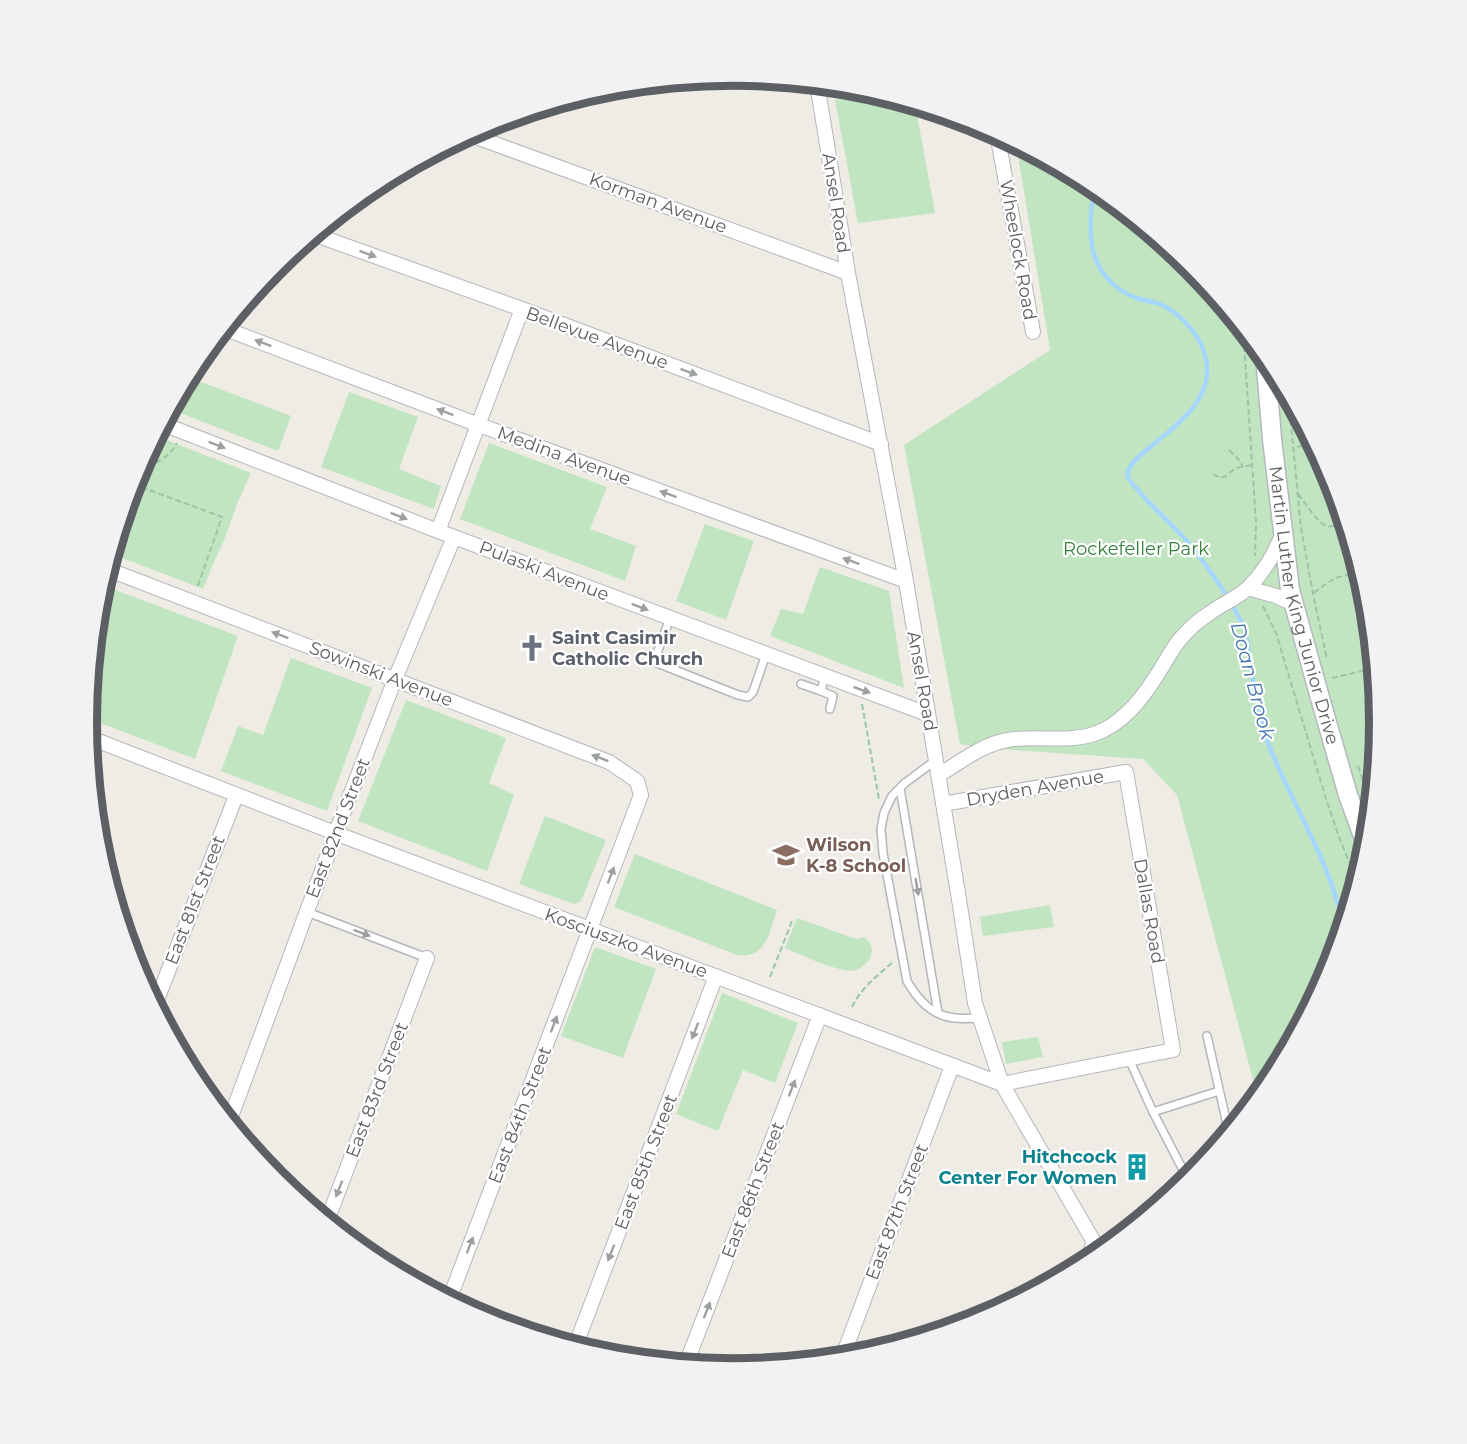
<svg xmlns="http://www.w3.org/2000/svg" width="1467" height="1444" font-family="Montserrat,sans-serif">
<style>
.green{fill:#c1e5c1}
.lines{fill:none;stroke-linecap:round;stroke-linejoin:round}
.stream{stroke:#a5d6fd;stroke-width:4.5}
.lane-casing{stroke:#b4b6bb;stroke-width:10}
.street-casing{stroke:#b4b6bb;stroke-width:16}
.secondary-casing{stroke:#b5b8be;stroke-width:21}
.path{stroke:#9ac6a7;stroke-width:2;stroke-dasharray:6 3;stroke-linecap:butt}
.lane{stroke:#fff;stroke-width:7}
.street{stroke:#fff;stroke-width:14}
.secondary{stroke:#fff;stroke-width:18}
.oneway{fill:#9da0a2}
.labels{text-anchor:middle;stroke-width:4.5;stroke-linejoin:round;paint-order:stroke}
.street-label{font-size:18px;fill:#5c6064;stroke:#fff}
.park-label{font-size:18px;fill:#36813b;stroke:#fff}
.worship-label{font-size:18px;font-weight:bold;fill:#5b616d;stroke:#fff;text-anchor:start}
.education-label{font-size:18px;font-weight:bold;fill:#785e54;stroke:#fff;text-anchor:start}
.culture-label{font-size:18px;font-weight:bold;fill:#0d838f;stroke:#fff;text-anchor:end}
.water-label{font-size:20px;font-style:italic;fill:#4276ae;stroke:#fff}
.rim{fill:none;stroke:#5c6064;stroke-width:8}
</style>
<rect width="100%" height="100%" fill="#eeece4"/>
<!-- green -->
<path class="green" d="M 878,93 L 915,104 L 935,213 L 858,223 L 835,100 Z
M 1016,143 L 1093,184 L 1191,265 L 1272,363 L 1331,475 L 1368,596 L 1380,722 L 1368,849 L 1331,970 L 1271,1082 L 1258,1098 L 1177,795 L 1143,759 L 985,748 L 960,744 L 904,445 L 1050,350 Z
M 188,377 L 291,416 L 278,451 L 170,409 Z
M 349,392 L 418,417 L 399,469 L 441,486 L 434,509 L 321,467 Z
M 156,436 L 251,473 L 237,504 L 225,538 L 213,564 L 203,589 L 112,554 L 136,474 Z
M 489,443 L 607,487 L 590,529 L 636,546 L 625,581 L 460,519 Z
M 705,524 L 754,541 L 726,620 L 676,601 Z
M 820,567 L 889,591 L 904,688 L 770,636 L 781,609 L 803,614 Z
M 102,585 L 238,636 L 195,759 L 87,718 L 99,595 Z
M 291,658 L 372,688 L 327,811 L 221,771 L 238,726 L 263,735 Z
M 406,700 L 506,738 L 489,783 L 514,795 L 487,871 L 358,821 Z
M 545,816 L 606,840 L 581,901 L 574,904 L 519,884 Z
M 635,854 L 777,910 C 769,932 767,959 737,955 L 614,907 Z
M 1050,905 L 1054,927 L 983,936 L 980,917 Z
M 797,918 L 856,939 L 865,937 C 871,943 874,949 870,958 C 867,963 861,968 856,970 C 844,975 799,954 785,948 Z
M 595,947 L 656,969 L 623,1058 L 561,1036 Z
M 722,993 L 798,1023 L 775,1083 L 743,1070 L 718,1131 L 676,1114 Z
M 1038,1037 L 1043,1057 L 1006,1064 L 1002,1042 Z"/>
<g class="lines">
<!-- stream -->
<path class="stream" d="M 1096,187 C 1091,203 1090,219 1091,236 C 1092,264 1109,288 1136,298 C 1145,301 1154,301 1162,305 C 1182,315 1199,334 1205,355 C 1224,418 1121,451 1128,477 C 1129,481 1133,484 1136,488 C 1151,506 1170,522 1186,540 C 1205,562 1229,597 1242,623 C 1247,634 1248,646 1249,658 C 1254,684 1258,713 1266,738 C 1281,778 1302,815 1319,853 C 1330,877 1338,902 1344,926"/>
<defs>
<path id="lane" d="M 670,618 L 656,656 L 655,661 L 657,663 L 738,695 L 748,697 L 753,692 L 766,654
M 825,676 L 821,691 L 833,696 L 830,709
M 801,684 L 821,691
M 936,760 L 905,783 L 892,796 L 884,813 L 881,829 L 883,853 L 907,981 C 918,1000 932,1016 955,1018 C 963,1019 972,1018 980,1018
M 900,788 L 938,1013
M 307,912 L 427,958
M 1207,1036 L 1229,1133
M 1129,1059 L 1153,1112
M 1193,1177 L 1188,1175 L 1182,1168 L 1153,1112 L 1219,1091"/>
<path id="street" d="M 817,83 L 848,273 L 906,581 L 958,893 L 975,1003 L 1002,1084 L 1101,1254
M 997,133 L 1033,332
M 468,134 L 848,273
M 313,234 L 522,309 L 881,444
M 223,328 L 479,425 L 906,581
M 163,424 L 438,531 L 927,714
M 438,531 L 522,309
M 107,569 L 609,762 L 637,781 L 641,795 L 449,1300
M 1248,588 L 1276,596 L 1294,604
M 88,737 L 348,838 L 1002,1084 L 1173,1050 L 1126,772 L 943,804
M 939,775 C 960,762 983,744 1008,740 C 1036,735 1067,743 1094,734 C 1122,725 1142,699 1157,675 C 1165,663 1172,648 1182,637 C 1190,628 1200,619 1210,613 C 1222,604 1237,598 1248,588 C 1263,573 1275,554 1282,534
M 155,1005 L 236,796
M 229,1122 L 340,822 L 395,679 L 454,537
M 327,1221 L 427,958
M 1086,1264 L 1094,1242
M 575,1347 L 716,976
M 842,1358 L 952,1066
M 686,1364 L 820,1015"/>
<g id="secondary">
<path id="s1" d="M 1265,355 L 1272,439 L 1290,590 L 1320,698 L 1348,795 L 1368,850"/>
</g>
</defs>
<!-- lane casing -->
<use href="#lane" class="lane-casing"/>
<!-- street casing -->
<use href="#street" class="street-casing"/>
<!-- secondary casing -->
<use href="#secondary" class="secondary-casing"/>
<!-- path -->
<path class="path" d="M 1243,328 L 1256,522 L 1255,556
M 1288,393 L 1301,528 L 1313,594 L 1327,659
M 1297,447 L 1301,446 L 1306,439
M 1229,450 L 1239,460 L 1243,467
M 139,469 C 154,465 169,458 177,443
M 1213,474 C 1226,482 1226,473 1237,468 C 1241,466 1248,466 1253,465
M 133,484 L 222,517 L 197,588
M 1298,494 C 1304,501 1318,524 1327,526 C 1333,528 1340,523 1346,522
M 1314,593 C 1330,580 1341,572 1362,576
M 1263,606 L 1276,633 L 1326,799 L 1340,840 L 1358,883
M 1332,678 L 1375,668
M 862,704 L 879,799
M 1358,766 L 1372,808
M 770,977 L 792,921
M 852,1007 C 861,988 878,975 894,961"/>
<!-- lane -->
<use href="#lane" class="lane"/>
<!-- street -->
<use href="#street" class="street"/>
<!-- secondary -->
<use href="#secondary" class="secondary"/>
</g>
<!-- one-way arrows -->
<defs><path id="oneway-solid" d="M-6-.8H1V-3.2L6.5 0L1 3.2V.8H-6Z" transform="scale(1.5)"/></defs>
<g class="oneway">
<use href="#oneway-solid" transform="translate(368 254) rotate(20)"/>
<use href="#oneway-solid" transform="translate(263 343) rotate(-159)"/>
<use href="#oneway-solid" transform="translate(689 372) rotate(20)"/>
<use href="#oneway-solid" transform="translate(445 412) rotate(-159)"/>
<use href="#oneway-solid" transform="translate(217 445) rotate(21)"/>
<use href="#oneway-solid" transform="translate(668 494) rotate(-160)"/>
<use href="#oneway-solid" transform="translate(399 516) rotate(21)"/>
<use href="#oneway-solid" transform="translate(851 561) rotate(-160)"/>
<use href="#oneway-solid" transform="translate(640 607) rotate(21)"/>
<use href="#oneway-solid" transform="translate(280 635) rotate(-159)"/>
<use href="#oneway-solid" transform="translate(862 690) rotate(20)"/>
<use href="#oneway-solid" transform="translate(600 758) rotate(-159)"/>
<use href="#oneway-solid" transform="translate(611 875) rotate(-69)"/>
<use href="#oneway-solid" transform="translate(917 887) rotate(80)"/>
<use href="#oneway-solid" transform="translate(362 933) rotate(21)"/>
<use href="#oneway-solid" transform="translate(554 1024) rotate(-69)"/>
<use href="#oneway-solid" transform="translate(695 1031) rotate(111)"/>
<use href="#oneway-solid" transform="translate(792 1088) rotate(-69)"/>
<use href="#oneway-solid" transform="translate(339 1189) rotate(111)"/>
<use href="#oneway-solid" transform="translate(470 1245) rotate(-69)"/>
<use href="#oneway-solid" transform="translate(611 1253) rotate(111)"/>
<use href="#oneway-solid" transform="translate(707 1310) rotate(-69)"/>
</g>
<!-- icons -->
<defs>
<symbol id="church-bare" viewBox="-9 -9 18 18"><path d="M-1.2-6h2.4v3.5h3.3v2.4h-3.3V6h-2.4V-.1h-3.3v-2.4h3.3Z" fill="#6b7280" stroke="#fff" stroke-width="2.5" paint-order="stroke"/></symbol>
<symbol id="school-bare" viewBox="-9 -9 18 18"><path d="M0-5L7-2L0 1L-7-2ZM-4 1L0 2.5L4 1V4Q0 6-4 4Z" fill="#8d6e63" stroke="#fff" stroke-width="2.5" paint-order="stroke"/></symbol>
<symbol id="building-bare" viewBox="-9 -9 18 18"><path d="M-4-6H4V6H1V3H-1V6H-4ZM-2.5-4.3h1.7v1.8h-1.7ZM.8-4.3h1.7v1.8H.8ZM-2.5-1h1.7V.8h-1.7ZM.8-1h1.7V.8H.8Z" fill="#0f9aa8" stroke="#fff" stroke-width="2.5" paint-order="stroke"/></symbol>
</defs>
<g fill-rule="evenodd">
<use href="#church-bare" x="513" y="629" width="38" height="38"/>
<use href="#school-bare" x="767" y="836" width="38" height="38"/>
<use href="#building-bare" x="1118" y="1148" width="38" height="38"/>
</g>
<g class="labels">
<!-- street labels -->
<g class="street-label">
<text transform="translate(658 203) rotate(20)" y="6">Korman Avenue</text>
<text transform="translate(836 203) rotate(81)" y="6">Ansel Road</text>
<text transform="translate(1018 250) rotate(80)" y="6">Wheelock Road</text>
<text transform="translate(597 338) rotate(20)" y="6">Bellevue Avenue</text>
<text transform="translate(564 456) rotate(20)" y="6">Medina Avenue</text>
<text transform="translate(544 571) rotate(21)" y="6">Pulaski Avenue</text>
<text dy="6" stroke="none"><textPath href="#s1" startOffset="254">Martin Luther King Junior Drive</textPath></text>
<text transform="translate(381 674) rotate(21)" y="6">Sowinski Avenue</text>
<text transform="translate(922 681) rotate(80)" y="6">Ansel Road</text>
<text transform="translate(1035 788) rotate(-10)" y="6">Dryden Avenue</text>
<text transform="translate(338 828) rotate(-69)" y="6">East 82nd Street</text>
<text transform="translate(195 900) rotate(-69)" y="6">East 81st Street</text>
<text transform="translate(1149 911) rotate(80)" y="6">Dallas Road</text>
<text transform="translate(626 943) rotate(20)" y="6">Kosciuszko Avenue</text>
<text transform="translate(377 1090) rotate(-69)" y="6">East 83rd Street</text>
<text transform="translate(520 1115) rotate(-69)" y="6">East 84th Street</text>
<text transform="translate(646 1162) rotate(-69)" y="6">East 85th Street</text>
<text transform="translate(753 1190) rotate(-69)" y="6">East 86th Street</text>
<text transform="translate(897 1212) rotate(-69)" y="6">East 87th Street</text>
</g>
<!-- park labels -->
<g class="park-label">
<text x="1136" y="555">Rockefeller Park</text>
</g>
<!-- worship labels -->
<g class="worship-label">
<text x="552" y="644">Saint Casimir<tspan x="552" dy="21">Catholic Church</tspan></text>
</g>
<!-- education labels -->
<g class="education-label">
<text x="806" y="851">Wilson<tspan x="806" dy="21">K-8 School</tspan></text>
</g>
<!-- culture labels -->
<g class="culture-label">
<text x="1117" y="1163">Hitchcock<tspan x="1117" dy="21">Center For Women</tspan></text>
</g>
<!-- water labels -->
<g class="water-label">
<text transform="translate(1253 681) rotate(75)" y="7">Doan Brook</text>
</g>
</g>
<!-- crop -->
<path d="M0 0H1467V1444H0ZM97 722a636 636 0 1 1 1272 0a636 636 0 1 1-1272 0Z" fill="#f2f2f3" fill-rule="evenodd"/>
<path class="rim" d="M97 722a636 636 0 1 1 1272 0a636 636 0 1 1-1272 0Z"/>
</svg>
